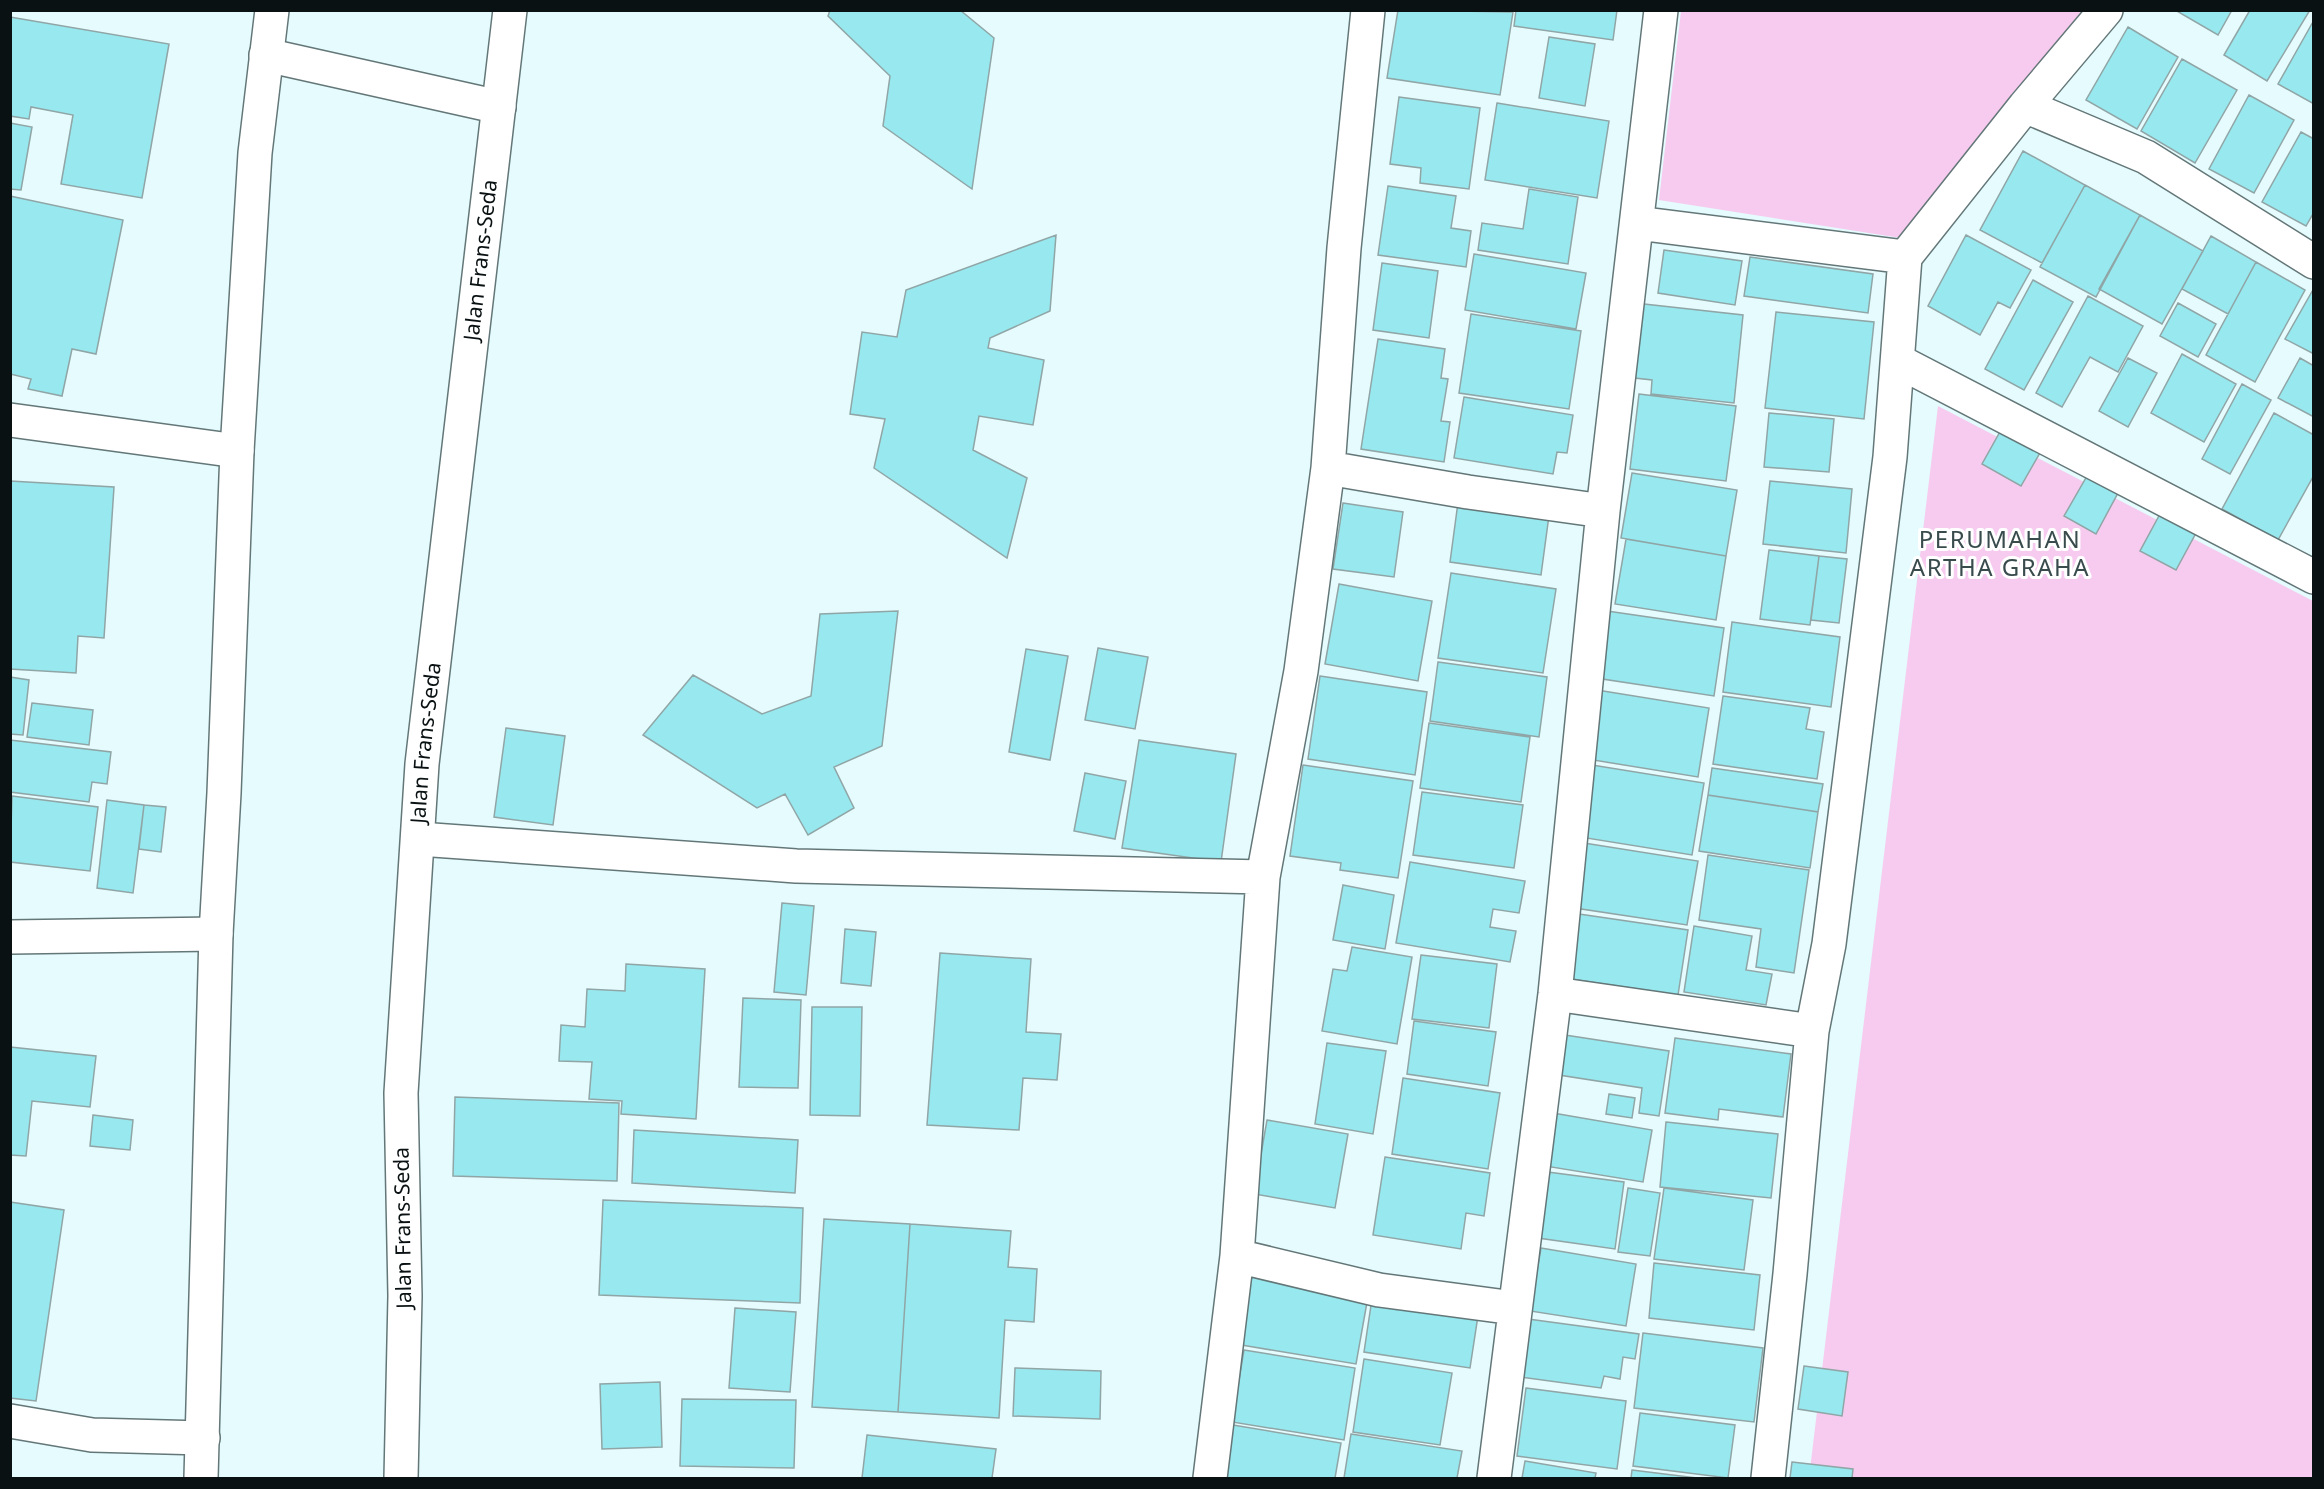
<svg xmlns="http://www.w3.org/2000/svg" width="2324" height="1489" font-family="'Noto Sans',sans-serif">
<style>
.green{fill:#f6cbef}
.building{fill:#97e9ef;stroke:#90a5a6;stroke-width:1.5}
.lines{fill:none;stroke-linecap:round;stroke-linejoin:round}
.minor-casing{stroke:#647778;stroke-width:36}
.primary-casing{stroke:#647778;stroke-width:36}
.minor{stroke:#fff;stroke-width:33}
.primary{stroke:#fff;stroke-width:33}
.labels{text-anchor:middle;stroke-width:6;stroke-linejoin:round;paint-order:stroke}
.street-label{font-size:21px;fill:#0a1112;stroke:#fff}
.quarter-label{font-size:24px;letter-spacing:1.5px;fill:#394b4c;stroke:#fff}
</style>
<rect width="100%" height="100%" fill="#e5fbfd"/>
<!-- green -->
<path class="green" d="M 1681,11 L 2084,11 L 1901,238 L 1659,200 Z
M 1938,406 L 2313,601 L 2313,1478 L 1809,1478 Z"/>
<!-- building -->
<path class="building" d="M 830,10 L 960,10 L 994,38 L 972,189 L 883,126 L 890,76 L 828,16 Z
M 1398,10 L 1513,12 L 1500,95 L 1387,78 Z
M 1516,10 L 1617,10 L 1613,40 L 1514,26 Z
M 2175,10 L 2232,10 L 2218,35 Z
M 2250,10 L 2310,10 L 2267,81 L 2224,55 Z
M 10,17 L 169,44 L 142,198 L 61,184 L 73,115 L 31,107 L 29,119 L 10,116 Z
M 2314,20 L 2314,104 L 2278,84 Z
M 2128,27 L 2178,57 L 2137,129 L 2086,100 Z
M 1549,37 L 1595,44 L 1585,106 L 1539,98 Z
M 2182,59 L 2237,90 L 2195,163 L 2141,131 Z
M 2249,95 L 2294,120 L 2254,193 L 2209,169 Z
M 1399,97 L 1480,108 L 1469,189 L 1420,183 L 1421,168 L 1390,164 Z
M 1497,103 L 1609,121 L 1597,198 L 1485,180 Z
M 10,123 L 32,127 L 21,190 L 10,189 Z
M 2301,132 L 2314,139 L 2314,212 L 2306,226 L 2262,202 Z
M 2023,151 L 2085,185 L 2042,263 L 1980,230 Z
M 2085,185 L 2140,215 L 2096,297 L 2040,267 Z
M 1388,186 L 1456,196 L 1451,228 L 1471,231 L 1466,267 L 1378,255 Z
M 1529,189 L 1578,197 L 1568,264 L 1478,250 L 1482,223 L 1523,229 Z
M 10,196 L 123,220 L 96,354 L 72,349 L 62,396 L 28,389 L 31,379 L 10,374 Z
M 2140,215 L 2203,251 L 2162,324 L 2099,289 Z
M 1056,235 L 1050,311 L 990,338 L 988,348 L 1044,360 L 1033,425 L 979,416 L 973,450 L 1027,478 L 1007,558 L 874,468 L 885,419 L 850,414 L 862,332 L 897,337 L 906,290 Z
M 1966,235 L 2031,270 L 2010,308 L 1998,302 L 1980,335 L 1928,306 Z
M 2211,236 L 2256,262 L 2228,314 L 2182,289 Z
M 1664,250 L 1742,261 L 1735,305 L 1658,293 Z
M 1474,254 L 1586,273 L 1576,329 L 1465,310 Z
M 1750,257 L 1873,274 L 1868,313 L 1744,296 Z
M 2256,262 L 2305,290 L 2255,382 L 2206,355 Z
M 1382,263 L 1438,271 L 1429,338 L 1373,330 Z
M 2033,280 L 2073,302 L 2024,390 L 1985,369 Z
M 2314,288 L 2314,354 L 2285,339 Z
M 2088,296 L 2143,326 L 2118,372 L 2090,357 L 2062,407 L 2036,393 Z
M 1635,303 L 1743,315 L 1734,403 L 1651,394 L 1652,380 L 1626,377 Z
M 2178,303 L 2216,324 L 2198,357 L 2160,336 Z
M 1776,312 L 1874,322 L 1864,419 L 1765,408 Z
M 1471,314 L 1581,331 L 1569,409 L 1459,393 Z
M 1378,339 L 1445,349 L 1441,378 L 1448,379 L 1441,421 L 1450,422 L 1444,462 L 1361,449 Z
M 2182,354 L 2236,384 L 2204,442 L 2151,413 Z
M 2128,358 L 2157,373 L 2128,427 L 2099,411 Z
M 2300,358 L 2314,366 L 2314,417 L 2278,398 Z
M 2242,384 L 2271,400 L 2230,474 L 2202,459 Z
M 1639,394 L 1736,406 L 1726,481 L 1630,469 Z
M 1464,397 L 1573,415 L 1567,453 L 1557,452 L 1553,474 L 1454,458 Z
M 1769,413 L 1834,419 L 1829,472 L 1764,467 Z
M 2274,413 L 2314,435 L 2314,475 L 2278,540 L 2222,509 Z
M 2001,430 L 2041,451 L 2021,486 L 1982,464 Z
M 1632,473 L 1737,490 L 1726,556 L 1621,538 Z
M 2087,476 L 2118,493 L 2096,534 L 2064,516 Z
M 10,481 L 114,487 L 104,638 L 78,636 L 76,673 L 10,669 Z
M 1770,481 L 1852,489 L 1846,553 L 1763,544 Z
M 1459,495 L 1550,508 L 1541,575 L 1450,562 Z
M 1343,503 L 1403,512 L 1394,577 L 1333,569 Z
M 2160,514 L 2196,533 L 2176,570 L 2140,551 Z
M 1626,539 L 1726,556 L 1716,620 L 1615,604 Z
M 1769,550 L 1819,556 L 1810,625 L 1760,619 Z
M 1819,556 L 1847,559 L 1839,623 L 1811,620 Z
M 1451,573 L 1556,589 L 1543,673 L 1438,658 Z
M 1339,584 L 1432,601 L 1418,681 L 1325,664 Z
M 898,611 L 882,746 L 834,767 L 854,808 L 808,835 L 785,794 L 757,808 L 643,735 L 693,675 L 762,714 L 811,696 L 820,614 Z
M 1607,611 L 1724,628 L 1714,696 L 1596,678 Z
M 1732,622 L 1840,637 L 1831,707 L 1723,692 Z
M 1098,648 L 1148,657 L 1135,729 L 1085,720 Z
M 1026,649 L 1068,656 L 1050,760 L 1009,752 Z
M 1438,662 L 1547,677 L 1539,737 L 1430,721 Z
M 1320,676 L 1427,692 L 1415,775 L 1308,759 Z
M 10,677 L 29,680 L 23,735 L 10,734 Z
M 1597,690 L 1709,708 L 1698,777 L 1587,759 Z
M 1723,696 L 1810,708 L 1806,729 L 1824,732 L 1817,779 L 1713,764 Z
M 32,703 L 93,710 L 89,745 L 27,737 Z
M 1429,723 L 1530,737 L 1521,802 L 1420,788 Z
M 506,728 L 565,736 L 553,825 L 494,817 Z
M 10,740 L 111,752 L 107,784 L 92,782 L 89,802 L 10,792 Z
M 1139,740 L 1236,754 L 1221,862 L 1122,848 Z
M 1303,765 L 1413,781 L 1398,878 L 1340,870 L 1341,863 L 1290,856 Z
M 1592,765 L 1704,783 L 1692,855 L 1580,837 Z
M 1712,768 L 1823,784 L 1818,812 L 1708,795 Z
M 1085,773 L 1126,781 L 1115,839 L 1074,831 Z
M 1422,792 L 1523,805 L 1514,868 L 1413,855 Z
M 1708,795 L 1818,812 L 1810,868 L 1699,851 Z
M 12,796 L 98,807 L 90,871 L 10,862 Z
M 107,800 L 144,805 L 133,893 L 97,888 Z
M 144,805 L 166,807 L 161,852 L 139,849 Z
M 1584,843 L 1698,861 L 1687,925 L 1575,908 Z
M 1708,855 L 1809,870 L 1794,973 L 1756,967 L 1761,929 L 1699,920 Z
M 1410,862 L 1525,881 L 1519,913 L 1493,909 L 1490,927 L 1516,931 L 1510,962 L 1396,943 Z
M 1343,885 L 1394,895 L 1385,949 L 1333,940 Z
M 782,903 L 814,906 L 806,995 L 774,992 Z
M 1579,914 L 1688,930 L 1678,995 L 1570,979 Z
M 1694,926 L 1752,936 L 1746,970 L 1772,974 L 1766,1005 L 1684,992 Z
M 845,929 L 876,932 L 871,986 L 841,983 Z
M 1352,947 L 1412,957 L 1397,1044 L 1322,1031 L 1333,969 L 1347,971 Z
M 940,953 L 1031,959 L 1026,1032 L 1061,1034 L 1057,1080 L 1023,1078 L 1019,1130 L 927,1125 Z
M 1421,955 L 1497,964 L 1489,1028 L 1412,1019 Z
M 626,964 L 705,969 L 696,1119 L 621,1114 L 622,1101 L 589,1099 L 592,1062 L 559,1061 L 561,1025 L 585,1027 L 587,989 L 625,991 Z
M 743,998 L 801,1000 L 798,1088 L 739,1087 Z
M 812,1007 L 862,1007 L 860,1116 L 810,1115 Z
M 1414,1021 L 1496,1032 L 1488,1086 L 1407,1074 Z
M 1565,1035 L 1669,1051 L 1659,1116 L 1639,1113 L 1642,1088 L 1559,1075 Z
M 1675,1038 L 1791,1054 L 1783,1117 L 1719,1109 L 1718,1120 L 1665,1113 Z
M 1327,1043 L 1386,1051 L 1373,1134 L 1315,1124 Z
M 10,1047 L 96,1056 L 90,1107 L 32,1101 L 26,1156 L 10,1155 Z
M 1403,1078 L 1500,1093 L 1488,1169 L 1392,1154 Z
M 1609,1094 L 1635,1098 L 1632,1118 L 1606,1114 Z
M 455,1097 L 619,1103 L 617,1181 L 453,1176 Z
M 1553,1113 L 1652,1130 L 1643,1182 L 1545,1166 Z
M 93,1115 L 133,1120 L 130,1150 L 90,1146 Z
M 1267,1120 L 1348,1134 L 1335,1208 L 1254,1194 Z
M 1666,1122 L 1778,1134 L 1771,1198 L 1660,1187 Z
M 634,1130 L 798,1140 L 795,1193 L 632,1183 Z
M 1385,1157 L 1490,1173 L 1484,1216 L 1466,1213 L 1461,1249 L 1373,1235 Z
M 1540,1171 L 1624,1182 L 1615,1249 L 1531,1237 Z
M 1628,1188 L 1660,1193 L 1650,1256 L 1618,1252 Z
M 1664,1188 L 1753,1200 L 1744,1270 L 1654,1259 Z
M 603,1200 L 803,1208 L 800,1303 L 599,1295 Z
M 10,1202 L 64,1210 L 36,1401 L 10,1398 Z
M 824,1219 L 910,1224 L 898,1412 L 812,1407 Z
M 910,1224 L 1011,1231 L 1008,1267 L 1037,1269 L 1034,1322 L 1005,1320 L 999,1418 L 898,1412 Z
M 1541,1248 L 1636,1264 L 1626,1326 L 1530,1311 Z
M 1654,1263 L 1760,1275 L 1754,1330 L 1649,1318 Z
M 1248,1270 L 1369,1291 L 1356,1364 L 1235,1344 Z
M 1373,1292 L 1479,1309 L 1470,1368 L 1364,1352 Z
M 735,1308 L 796,1312 L 790,1392 L 729,1388 Z
M 1528,1319 L 1639,1334 L 1635,1359 L 1623,1357 L 1620,1379 L 1604,1376 L 1601,1388 L 1520,1377 Z
M 1643,1333 L 1763,1348 L 1754,1422 L 1634,1408 Z
M 1244,1350 L 1355,1368 L 1344,1440 L 1232,1422 Z
M 1364,1359 L 1452,1373 L 1440,1445 L 1353,1432 Z
M 1804,1366 L 1848,1372 L 1842,1416 L 1798,1409 Z
M 1015,1368 L 1101,1371 L 1100,1419 L 1013,1416 Z
M 660,1382 L 662,1447 L 602,1449 L 600,1384 Z
M 1526,1388 L 1626,1401 L 1617,1469 L 1517,1456 Z
M 682,1399 L 796,1400 L 794,1468 L 680,1466 Z
M 1640,1413 L 1735,1425 L 1728,1478 L 1633,1466 Z
M 1233,1425 L 1341,1443 L 1335,1478 L 1224,1478 Z
M 1351,1434 L 1462,1451 L 1457,1478 L 1344,1478 Z
M 867,1435 L 996,1449 L 992,1478 L 862,1478 Z
M 1525,1461 L 1596,1473 L 1595,1478 L 1522,1478 Z
M 1792,1462 L 1853,1469 L 1852,1478 L 1790,1478 Z
M 1632,1470 L 1697,1478 L 1631,1478 Z"/>
<g class="lines">
<defs>
<path id="minor" d="M 2025,106 L 2146,157 L 2314,262
M 1637,223 L 1905,257
M 1898,361 L 2314,577
M 10,420 L 237,451
M 1328,468 L 1468,492 L 1603,511
M 419,839 L 796,866 L 1263,877
M 10,937 L 216,934
M 1555,994 L 1812,1031
M 1237,1256 L 1379,1290 L 1514,1308
M 10,1421 L 92,1435 L 203,1438
M 1210,1478 L 1237,1256 L 1263,877 L 1301,671 L 1328,468 L 1344,248 L 1368,10
M 1494,1478 L 1555,994 L 1603,511 L 1661,10
M 1768,1478 L 1790,1274 L 1812,1031 L 1829,944 L 1890,457 L 1905,257 L 2025,106 L 2106,10"/>
<g id="primary">
<path d="M 266,55 L 499,107"/>
<path d="M 201,1478 L 216,934 L 224,793 L 237,451 L 255,153 L 272,10"/>
<path id="s1" d="M 401,1478 L 405,1296 L 401,1093 L 422,764 L 510,10"/>
</g>
</defs>
<!-- minor casing -->
<use href="#minor" class="minor-casing"/>
<!-- primary casing -->
<use href="#primary" class="primary-casing"/>
<!-- minor -->
<use href="#minor" class="minor"/>
<!-- primary -->
<use href="#primary" class="primary"/>
</g>
<g class="labels">
<!-- street labels -->
<g class="street-label">
<text dy="7" stroke="none"><textPath href="#s1" startOffset="1222">Jalan Frans-Seda</textPath></text>
<text dy="7" stroke="none"><textPath href="#s1" startOffset="736">Jalan Frans-Seda</textPath></text>
<text transform="translate(403 1228) rotate(-91)" y="7">Jalan Frans-Seda</text>
</g>
<!-- quarter labels -->
<g class="quarter-label">
<text x="2000" y="548">PERUMAHAN<tspan x="2000" dy="28">ARTHA GRAHA</tspan></text>
</g>
</g>
<!-- border -->
<rect width="2324" height="1489" fill="none" stroke="#0a1112" stroke-width="24"/>
</svg>
